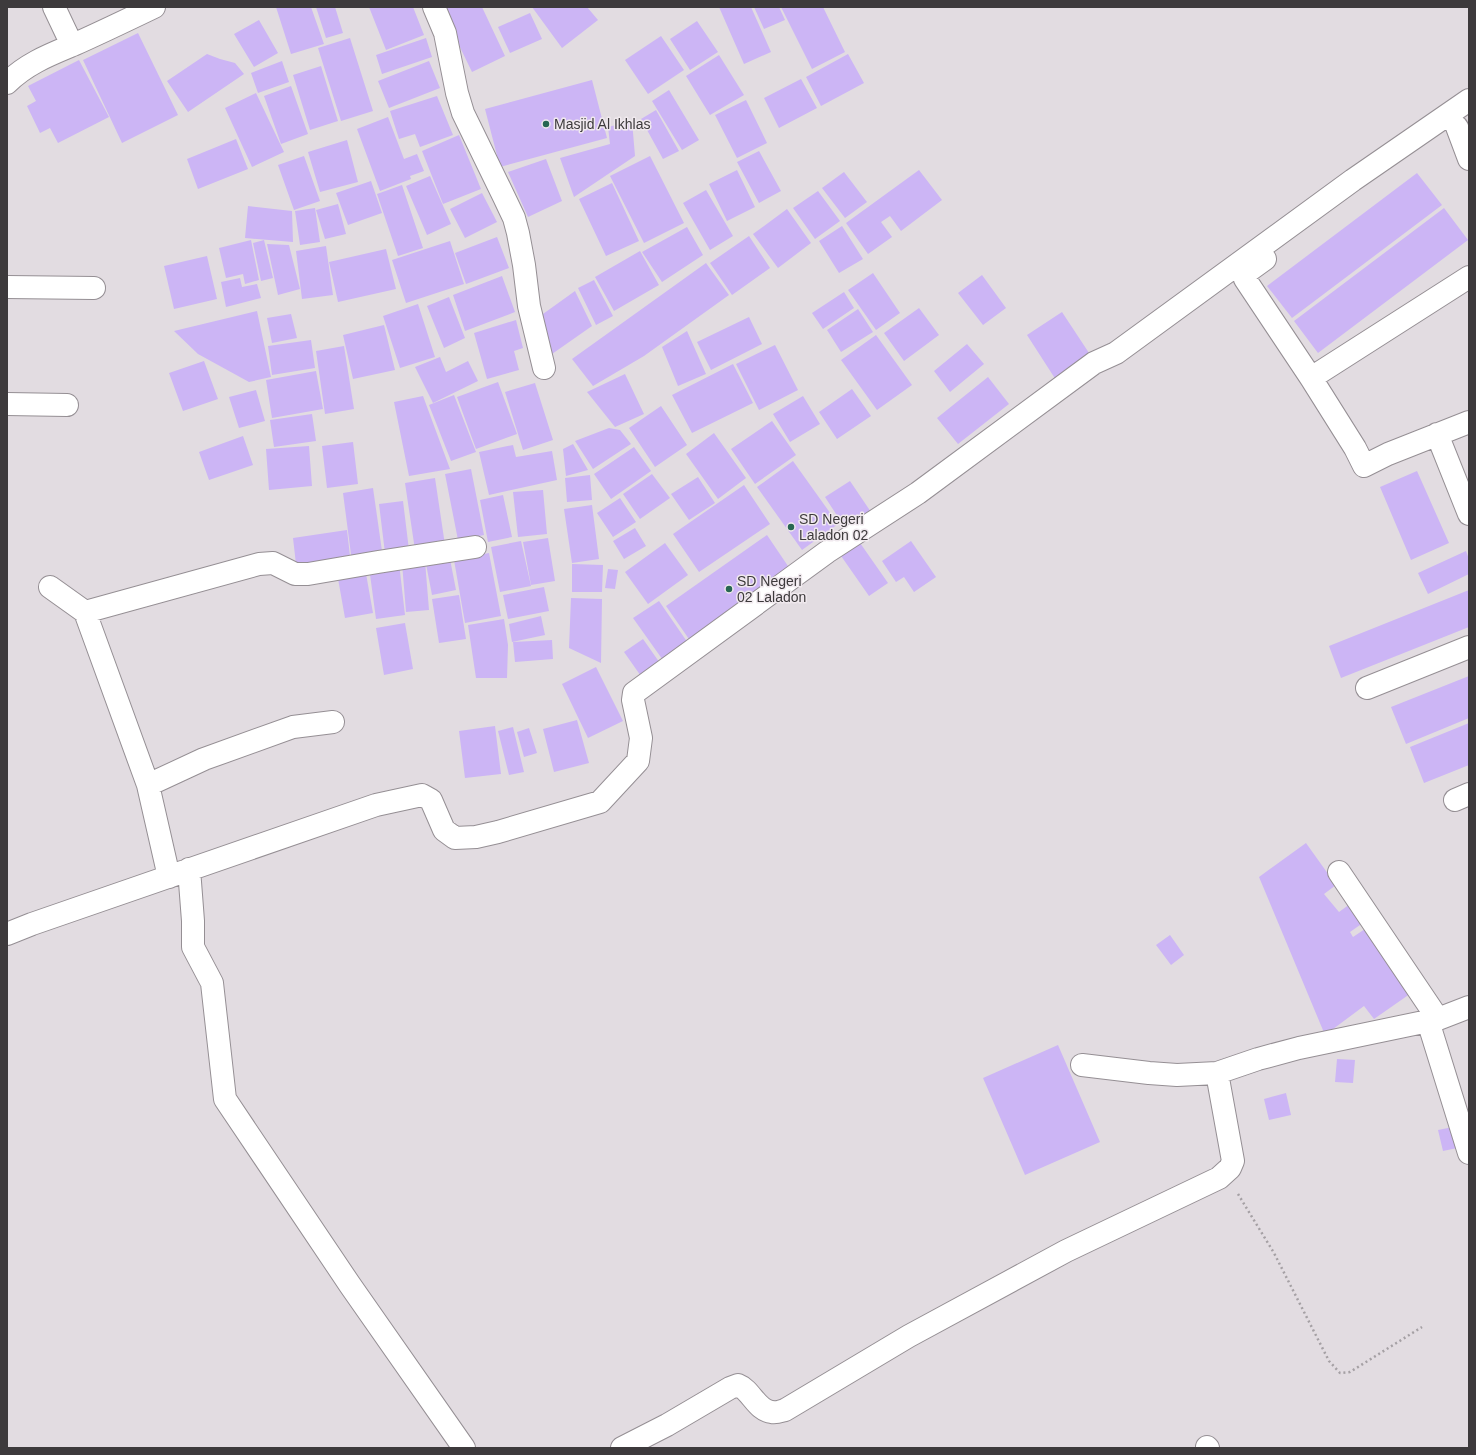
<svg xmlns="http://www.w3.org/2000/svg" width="1476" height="1455" font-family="Helvetica,sans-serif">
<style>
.building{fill:#ccb5f5}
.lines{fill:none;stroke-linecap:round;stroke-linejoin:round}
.street-casing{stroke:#958f94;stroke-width:24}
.path{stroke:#a5a0a4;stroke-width:2.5;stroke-dasharray:2 3;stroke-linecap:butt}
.street{stroke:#fff;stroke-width:22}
.poi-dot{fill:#276652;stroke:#f0e9ee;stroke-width:1.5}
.labels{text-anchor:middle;stroke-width:3;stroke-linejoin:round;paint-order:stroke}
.poi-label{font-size:14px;fill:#3d3a3c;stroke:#f0e9ee;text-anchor:start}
</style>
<rect width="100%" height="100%" fill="#e2dce1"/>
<!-- building -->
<path class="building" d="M 276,7 L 311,7 L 324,44 L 291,54 Z
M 316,7 L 335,7 L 343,33 L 326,38 Z
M 369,7 L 413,7 L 424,35 L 386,50 Z
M 444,7 L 482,7 L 505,56 L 472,72 L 441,8 Z
M 532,7 L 587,7 L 598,20 L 562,48 Z
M 719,7 L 751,7 L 771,52 L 744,64 Z
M 754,7 L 779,7 L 785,20 L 764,29 Z
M 781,7 L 823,7 L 845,52 L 812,69 Z
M 530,13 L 542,39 L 510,53 L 498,27 Z
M 259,20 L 278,53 L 254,67 L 234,34 Z
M 697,21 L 718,52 L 690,70 L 670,39 Z
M 138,33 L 178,115 L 122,143 L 83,60 Z
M 661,36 L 684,70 L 648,94 L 625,60 Z
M 350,38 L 373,111 L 341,121 L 318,48 Z
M 426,38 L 432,57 L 382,74 L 376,55 Z
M 207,54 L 220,59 L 235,63 L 244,74 L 188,112 L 167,81 Z
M 848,54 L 864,83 L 821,106 L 806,77 Z
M 719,55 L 744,95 L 710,115 L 686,76 Z
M 79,60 L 109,117 L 58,143 L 50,128 L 40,133 L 27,106 L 36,101 L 28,86 Z
M 282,61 L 289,82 L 258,93 L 251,73 Z
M 429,61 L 440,88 L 389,108 L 378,81 Z
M 321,66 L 338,121 L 310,130 L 293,75 Z
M 801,79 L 817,108 L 779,128 L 764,98 Z
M 592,80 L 607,138 L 500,167 L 485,109 Z
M 291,86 L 308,134 L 281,144 L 264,96 Z
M 669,90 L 699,140 L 682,150 L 652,101 Z
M 256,93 L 284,152 L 252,167 L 225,108 Z
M 437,96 L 453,135 L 420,147 L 415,134 L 399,139 L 390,111 Z
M 746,100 L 767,143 L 737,158 L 715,115 Z
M 656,110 L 679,151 L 663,159 L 641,119 Z
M 388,117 L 404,159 L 417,154 L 424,171 L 410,176 L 411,179 L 380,191 L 357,129 Z
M 632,121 L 635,156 L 574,197 L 560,158 L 610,144 L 608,127 Z
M 459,135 L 481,189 L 443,204 L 422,151 Z
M 236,139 L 248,169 L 198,189 L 187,159 Z
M 347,140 L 358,182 L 320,192 L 308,152 Z
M 759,151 L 781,191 L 759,203 L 737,162 Z
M 304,156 L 320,201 L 294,210 L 278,165 Z
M 650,156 L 684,223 L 644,243 L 610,176 Z
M 546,159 L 562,201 L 528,217 L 508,172 Z
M 737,170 L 755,207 L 727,221 L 709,184 Z
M 919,170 L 942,200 L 901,231 L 890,216 L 881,222 L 892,237 L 868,254 L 846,223 Z
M 844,172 L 867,202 L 845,218 L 822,188 Z
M 1417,173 L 1442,205 L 1292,318 L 1267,286 Z
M 430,176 L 451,224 L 427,235 L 406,186 Z
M 371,181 L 382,213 L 348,225 L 336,193 Z
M 612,183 L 639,241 L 606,256 L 579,199 Z
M 402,185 L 423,248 L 398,256 L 377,194 Z
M 706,190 L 733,236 L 710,250 L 683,203 Z
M 818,191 L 840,221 L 815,239 L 793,208 Z
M 482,193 L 497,222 L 465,238 L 450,209 Z
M 338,204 L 346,234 L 325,239 L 316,210 Z
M 248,206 L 292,211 L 293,242 L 245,238 Z
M 315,208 L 320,242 L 300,245 L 295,211 Z
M 1444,208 L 1468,240 L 1318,353 L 1294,321 Z
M 787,209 L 811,243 L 778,268 L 753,234 Z
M 842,226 L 863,259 L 839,273 L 819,241 Z
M 687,227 L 703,255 L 662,282 L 642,252 Z
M 749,236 L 770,268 L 732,295 L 710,263 Z
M 497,237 L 509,268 L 466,284 L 455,253 Z
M 251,240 L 259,280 L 245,284 L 243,274 L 226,278 L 219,248 Z
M 264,240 L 273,278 L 261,281 L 253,243 Z
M 450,241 L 464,284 L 406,303 L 392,260 Z
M 267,244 L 289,245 L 300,289 L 278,295 Z
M 326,246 L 333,295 L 302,299 L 296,251 Z
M 386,249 L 396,289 L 338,302 L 329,262 Z
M 640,251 L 659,285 L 614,311 L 595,277 Z
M 207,256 L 217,299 L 174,309 L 164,266 Z
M 706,263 L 729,295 L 644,356 L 593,386 L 572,359 Z
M 873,273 L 900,313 L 876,330 L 848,290 Z
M 982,275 L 1006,308 L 983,325 L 958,293 Z
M 502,276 L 515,312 L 465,331 L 453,295 Z
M 240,278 L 242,287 L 257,284 L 261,298 L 226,307 L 221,282 Z
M 594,280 L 613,316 L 596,325 L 578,288 Z
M 575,291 L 592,326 L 552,354 L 536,319 Z
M 844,292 L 854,308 L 823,329 L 812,313 Z
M 449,297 L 465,338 L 444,348 L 427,306 Z
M 418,304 L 435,357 L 400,368 L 383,316 Z
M 919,308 L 939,335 L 904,361 L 884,333 Z
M 858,309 L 873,332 L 841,352 L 827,330 Z
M 257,311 L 271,377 L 249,382 L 198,354 L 174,331 Z
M 1062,312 L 1091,356 L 1056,380 L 1027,335 Z
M 291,314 L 297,338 L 272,343 L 267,318 Z
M 749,317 L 762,344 L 711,370 L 697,342 Z
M 516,320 L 523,348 L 514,351 L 519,370 L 487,379 L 474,333 Z
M 384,325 L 395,370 L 353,379 L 343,335 Z
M 687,331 L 706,374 L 678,386 L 662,347 Z
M 876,335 L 912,385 L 877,410 L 841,360 Z
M 311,340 L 315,368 L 272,375 L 268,346 Z
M 967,344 L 984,364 L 950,392 L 934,371 Z
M 775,345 L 798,390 L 759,410 L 736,364 Z
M 344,346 L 354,409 L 325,414 L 316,351 Z
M 440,357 L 446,372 L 468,361 L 478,381 L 433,403 L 415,367 Z
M 204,361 L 218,399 L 183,411 L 169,373 Z
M 733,364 L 753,403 L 692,433 L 672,395 Z
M 316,371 L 323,409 L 272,418 L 266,380 Z
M 625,374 L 644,414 L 615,427 L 587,392 Z
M 988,377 L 1009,404 L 958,444 L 937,418 Z
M 498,382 L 517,434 L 476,449 L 457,397 Z
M 535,383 L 553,440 L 523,450 L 505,392 Z
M 852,389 L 871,416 L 837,439 L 819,412 Z
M 256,390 L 265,421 L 239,428 L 229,397 Z
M 454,395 L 476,452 L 451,461 L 429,405 Z
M 423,396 L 450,469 L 409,476 L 394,402 Z
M 803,396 L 820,424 L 790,442 L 773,414 Z
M 661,406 L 687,445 L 655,467 L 629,428 Z
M 312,414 L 316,441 L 274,447 L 270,420 Z
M 772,421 L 796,455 L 755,484 L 731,449 Z
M 609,428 L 620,430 L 631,444 L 593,469 L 575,441 Z
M 714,433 L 746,478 L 718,499 L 686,454 Z
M 243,436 L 253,465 L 209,480 L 199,452 Z
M 353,442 L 358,484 L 327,488 L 322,446 Z
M 573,444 L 588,470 L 566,476 L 563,449 Z
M 513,445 L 516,457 L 552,451 L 557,480 L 489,495 L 479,452 Z
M 309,446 L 312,486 L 269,490 L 266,449 Z
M 634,447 L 651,471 L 611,499 L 594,474 Z
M 793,461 L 838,524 L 802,550 L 757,487 Z
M 471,469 L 484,535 L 458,540 L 445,474 Z
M 1417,471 L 1449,543 L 1411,560 L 1380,487 Z
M 652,474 L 670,498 L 640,519 L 623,494 Z
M 590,475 L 592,500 L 567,502 L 565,478 Z
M 698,477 L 715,503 L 689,520 L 671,494 Z
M 435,478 L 445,545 L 415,550 L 405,483 Z
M 850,481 L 873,515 L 847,531 L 825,497 Z
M 744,485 L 770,524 L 699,572 L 673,534 Z
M 373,488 L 383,558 L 352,562 L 343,493 Z
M 543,490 L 547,534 L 518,537 L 513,492 Z
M 503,495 L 512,537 L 488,542 L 480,500 Z
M 620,498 L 636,522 L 613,537 L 597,513 Z
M 403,501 L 409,550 L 385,553 L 379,504 Z
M 592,505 L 599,559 L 572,563 L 564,509 Z
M 635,528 L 646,546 L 624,559 L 613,541 Z
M 347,530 L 351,565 L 297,573 L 293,538 Z
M 767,535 L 792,572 L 691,642 L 666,606 Z
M 548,538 L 555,581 L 531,585 L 523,542 Z
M 858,540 L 888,583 L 869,596 L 839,553 Z
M 521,541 L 531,586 L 500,592 L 491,547 Z
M 911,541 L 936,577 L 914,592 L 904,577 L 896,582 L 882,561 Z
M 665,543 L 688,575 L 648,604 L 625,572 Z
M 1466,551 L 1469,559 L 1469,574 L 1428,594 L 1418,573 Z
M 489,553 L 501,616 L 465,623 L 454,560 Z
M 450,559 L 456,590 L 432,595 L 426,564 Z
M 425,561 L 429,610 L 406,612 L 402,563 Z
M 399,563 L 405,615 L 376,619 L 369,567 Z
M 572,564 L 603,565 L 602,592 L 572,592 Z
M 365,568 L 373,613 L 345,618 L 337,573 Z
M 608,569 L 618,570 L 615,589 L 605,588 Z
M 544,587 L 549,611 L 508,619 L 503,595 Z
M 1469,590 L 1469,627 L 1341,678 L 1329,646 Z
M 459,595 L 466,639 L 439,643 L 432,599 Z
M 571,598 L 602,599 L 601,663 L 569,648 Z
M 659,601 L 690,646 L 665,663 L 633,618 Z
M 541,616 L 545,635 L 512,642 L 509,624 Z
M 504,619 L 508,645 L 507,678 L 476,678 L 468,625 Z
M 405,623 L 413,669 L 384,675 L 376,628 Z
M 643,639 L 662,666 L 643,679 L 624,652 Z
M 552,640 L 553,659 L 515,662 L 513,642 Z
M 596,667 L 623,721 L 588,738 L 562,684 Z
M 1469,676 L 1469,718 L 1406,744 L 1391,707 Z
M 577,720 L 589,763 L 554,772 L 543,729 Z
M 1469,723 L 1469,765 L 1424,783 L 1410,747 Z
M 495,726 L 501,774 L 465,778 L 459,731 Z
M 513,727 L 524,772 L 509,775 L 498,731 Z
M 529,728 L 537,753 L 524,757 L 517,732 Z
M 1306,843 L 1336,885 L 1324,894 L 1339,912 L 1357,899 L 1370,918 L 1350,932 L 1353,937 L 1371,925 L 1417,989 L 1374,1019 L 1364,1006 L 1325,1035 L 1259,877 Z
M 1170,935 L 1184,955 L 1171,965 L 1156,945 Z
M 1058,1045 L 1100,1142 L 1025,1175 L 983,1078 Z
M 1337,1059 L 1355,1060 L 1353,1083 L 1335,1082 Z
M 1286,1093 L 1291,1115 L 1269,1120 L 1264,1099 Z
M 1458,1126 L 1462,1147 L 1443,1151 L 1438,1130 Z"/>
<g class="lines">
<defs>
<path id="street" d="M 54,7 L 72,45
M 434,7 L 445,33 L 457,93 L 463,113 L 504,197 L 514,218 L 518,233 L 524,265 L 529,306 L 544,368
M 7,83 C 26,64 49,55 73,45 C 100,33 127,20 154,7
M 1457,127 L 1469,159
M 1265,259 L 1247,272 L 1245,279 L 1311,378 L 1355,448 L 1364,466 L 1388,454 L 1469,422
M 7,287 L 94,288
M 1311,378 L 1469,277
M 7,404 L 67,405
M 1437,434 L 1469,514
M 50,587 L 85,612 L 148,785 L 169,877
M 85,612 L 259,564 L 273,563 L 295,574 L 308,574 L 378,562 L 475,547
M 1367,688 L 1469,647
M 148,785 L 204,759 L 293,727 L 333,722
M 1455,800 L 1469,794
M 189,869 L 193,921 L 193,947 L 212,983 L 225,1099 L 350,1285 L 464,1448
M 1339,872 L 1438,1019
M 7,934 L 32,924 L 376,805 L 422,795 L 431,800 L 444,830 L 455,838 L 476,837 L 498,832 L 600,802 L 638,761 L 641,738 L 633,700 L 634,693 L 827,552 L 918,493 L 1094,363 L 1116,353 L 1353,180 L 1469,100
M 1428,1021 L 1469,1153
M 1082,1065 L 1149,1073 L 1177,1075 L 1217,1073 L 1258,1059 L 1299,1048 L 1438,1019 L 1469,1007
M 1207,1447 L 1208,1448
M 622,1448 L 667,1425 L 730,1388 L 738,1385 C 751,1390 757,1411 772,1412 C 776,1413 781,1411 785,1410 L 909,1336 L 1066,1251 L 1219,1178 L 1230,1168 L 1233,1161 L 1217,1073"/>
</defs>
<!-- street casing -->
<use href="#street" class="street-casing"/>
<!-- path -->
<path class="path" d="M 1238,1194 L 1274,1253 L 1329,1361 L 1340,1373 L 1350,1372 L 1422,1327"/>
<!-- street -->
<use href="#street" class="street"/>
</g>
<!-- markers -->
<g class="poi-dot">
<circle cx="546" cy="124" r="4"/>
<circle cx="791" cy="527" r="4"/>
<circle cx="729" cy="589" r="4"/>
</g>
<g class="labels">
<!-- poi labels -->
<g class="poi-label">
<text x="554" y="129">Masjid Al Ikhlas</text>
<text x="799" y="524">SD Negeri<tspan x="799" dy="16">Laladon 02</tspan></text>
<text x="737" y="586">SD Negeri<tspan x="737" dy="16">02 Laladon</tspan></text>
</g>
</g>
<!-- border -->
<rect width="1476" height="1455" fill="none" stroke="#3d3a3c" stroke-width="16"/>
</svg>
